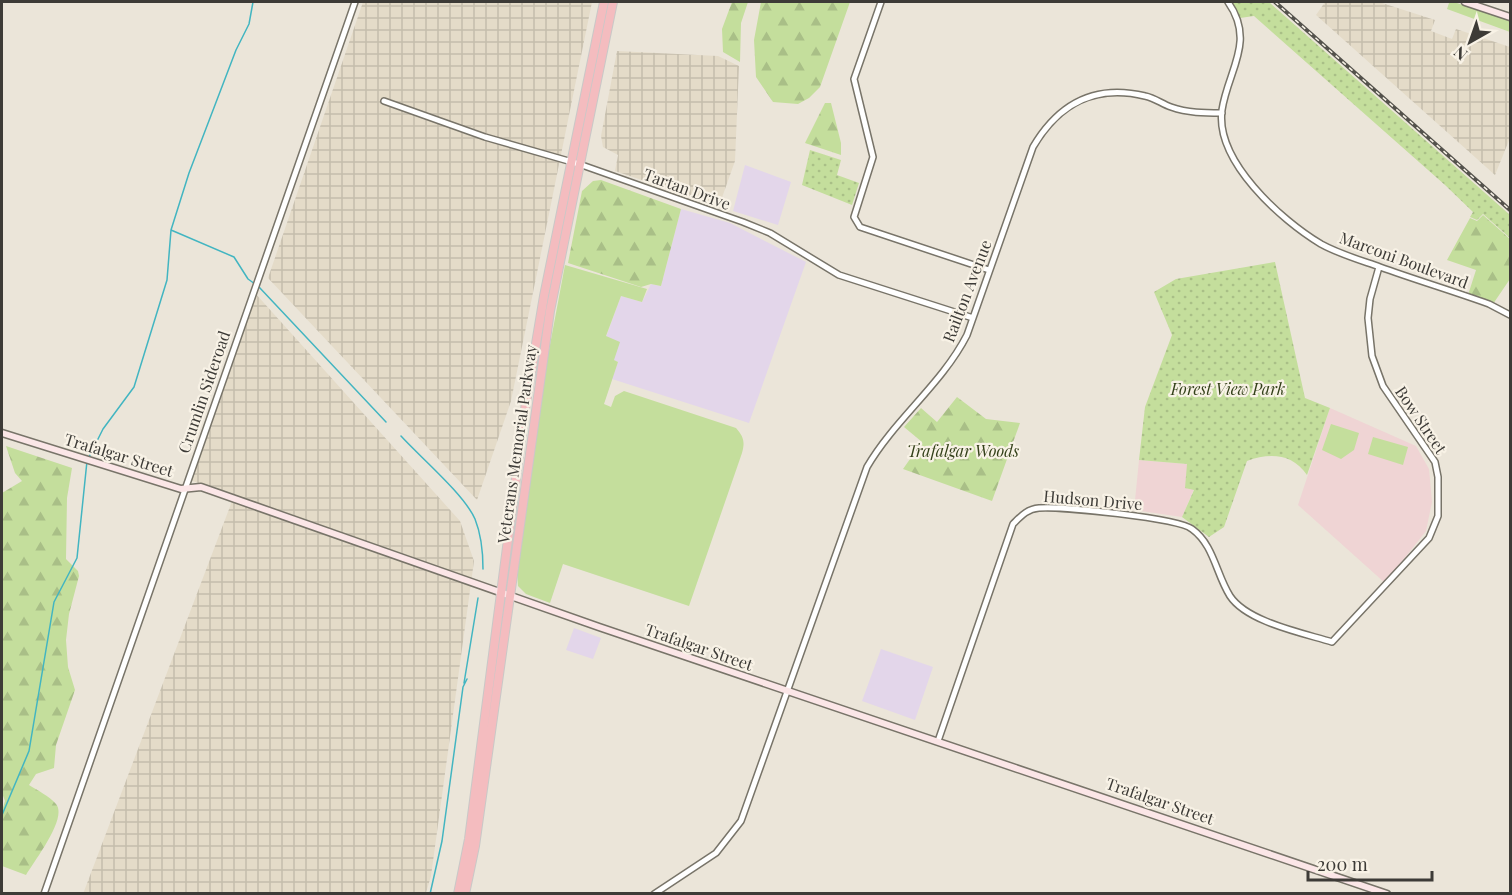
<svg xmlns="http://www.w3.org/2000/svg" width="1512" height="895" font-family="'Playfair Display',serif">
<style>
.commercial{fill:#e3d6ea}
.industrial{fill:url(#industrial-grid)}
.education{fill:#efd4d4}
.grass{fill:#c4de9c}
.forest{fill:url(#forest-firs)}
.park{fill:url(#park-dots)}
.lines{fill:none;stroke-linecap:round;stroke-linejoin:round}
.stream{stroke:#42b5c1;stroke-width:1.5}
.tertiary-casing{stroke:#787469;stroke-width:8}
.secondary-casing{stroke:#787469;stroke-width:9}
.trunk-casing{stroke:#c9c8c7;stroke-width:10}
.tertiary{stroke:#fff;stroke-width:5}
.secondary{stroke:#fbe6e7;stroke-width:6}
.trunk{stroke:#f4bcbf;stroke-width:8}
.rail-casing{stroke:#54524c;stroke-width:4}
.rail{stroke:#f8f2e6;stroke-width:1.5;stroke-dasharray:4.5;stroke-linecap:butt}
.labels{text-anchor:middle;stroke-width:4.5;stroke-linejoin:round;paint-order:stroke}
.street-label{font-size:16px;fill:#3d3b37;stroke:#f8f2e6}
.park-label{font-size:16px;font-style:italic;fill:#334019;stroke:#f8f2e6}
</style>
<defs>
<pattern id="industrial-grid" width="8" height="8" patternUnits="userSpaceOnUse" patternTransform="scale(1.5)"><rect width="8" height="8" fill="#e4dbc8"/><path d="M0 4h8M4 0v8" fill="none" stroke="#c4bdac"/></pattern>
<pattern id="forest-firs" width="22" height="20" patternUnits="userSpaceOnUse" patternTransform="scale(1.5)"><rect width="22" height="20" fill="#c4de9c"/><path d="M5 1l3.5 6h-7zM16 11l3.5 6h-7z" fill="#a9bf87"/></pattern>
<pattern id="park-dots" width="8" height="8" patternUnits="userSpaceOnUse" patternTransform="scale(1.5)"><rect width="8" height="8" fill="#c4de9c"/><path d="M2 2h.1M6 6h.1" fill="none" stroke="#a9bf87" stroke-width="1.8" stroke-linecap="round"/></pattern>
</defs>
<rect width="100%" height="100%" fill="#ebe5d9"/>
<!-- commercial -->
<path class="commercial" d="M 745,165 L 791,182 L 778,225 L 733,211 Z
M 681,209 L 730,223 L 806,262 L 749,423 L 612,379 L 618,362 L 614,360 L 606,337 L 621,296 L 642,302 L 651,284 L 661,286 Z
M 574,628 L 601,638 L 593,659 L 566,650 Z
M 881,649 L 933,667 L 915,720 L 862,701 Z"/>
<!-- industrial -->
<path class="industrial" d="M 363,2 L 592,2 L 511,401 L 477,500 L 268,278 Z
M 1325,2 L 1379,2 L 1435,20 L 1431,31 L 1452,39 L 1456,29 L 1510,47 L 1510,138 L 1495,175 L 1316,15 Z
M 617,51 L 718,56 L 739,66 L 735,161 L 719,206 L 615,171 L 618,155 L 603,147 L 601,136 Z
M 255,293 L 460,521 L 474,561 L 431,876 L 426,893 L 83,894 L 234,496 L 190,480 Z"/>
<!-- education -->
<path class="education" d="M 1330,408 L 1416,446 L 1429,469 L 1432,502 L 1426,531 L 1385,583 L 1298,505 Z
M 1139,460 L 1187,464 L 1194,489 L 1182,517 L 1134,510 Z"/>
<!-- grass -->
<path class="grass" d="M 1454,2 L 1510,21 L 1510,32 L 1447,9 L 1449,3 Z
M 565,265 L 647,289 L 642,302 L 621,296 L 606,336 L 620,342 L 614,360 L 618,362 L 604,404 L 611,407 L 615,396 L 624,391 L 736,428 C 744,437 745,442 742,453 L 689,606 L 563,564 L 550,603 L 526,594 L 518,586 L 517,571 L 543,382 Z
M 1331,424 L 1359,433 L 1354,450 L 1341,459 L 1322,450 Z
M 1373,437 L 1408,447 L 1403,465 L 1368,454 Z"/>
<!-- forest -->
<path class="forest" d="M 732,2 L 748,2 L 741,23 L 740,62 L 723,52 L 722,29 Z
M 761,2 L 850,2 L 820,87 L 809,98 L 798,104 L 773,102 L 756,77 L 754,40 Z
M 825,103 L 831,103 L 841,143 L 841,155 L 805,143 Z
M 601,180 L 681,209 L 661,286 L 651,284 L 641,287 L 568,263 L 582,191 L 593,181 Z
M 1483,215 L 1510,239 L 1510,279 L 1493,304 L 1468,295 L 1476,270 L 1447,260 L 1470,218 L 1477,221 Z
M 957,397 L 986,419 L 1020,423 L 992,501 L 903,469 L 922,442 L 904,427 L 921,408 L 937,422 Z
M 6,446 L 72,468 L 67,498 L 66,559 L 78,571 L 79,576 L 69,614 L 66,640 L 68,667 L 75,690 L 56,745 L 54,768 L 36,774 L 29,785 C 37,790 49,796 56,804 C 68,818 34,861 26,875 L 2,866 L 2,811 L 5,801 L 2,793 L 2,493 L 22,481 L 15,473 Z"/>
<!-- park -->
<path class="park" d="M 1231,2 L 1269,2 L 1510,215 L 1510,238 L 1483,214 L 1477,220 L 1470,217 L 1473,212 L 1445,185 L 1254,16 L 1240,18 Z
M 810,150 L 841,160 L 837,175 L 859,183 L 852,205 L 802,185 Z
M 1275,262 L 1305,398 L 1330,408 L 1307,475 C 1292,453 1269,453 1247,461 L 1224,527 L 1209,537 L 1182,517 L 1194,490 L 1185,488 L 1187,464 L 1139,460 L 1145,407 L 1172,335 L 1154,292 L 1176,279 Z"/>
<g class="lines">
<!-- stream -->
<path class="stream" d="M 171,230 L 234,257 L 248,279 L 255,284
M 259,287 L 386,422
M 401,436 C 420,457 464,494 475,519 C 481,534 483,553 483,569
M 89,457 L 103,429 L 134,387 L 167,280 L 171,230 L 189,173 L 236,50 L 249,24 L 253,2
M 464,683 L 478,598
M 2,815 L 29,751 L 54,602 L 77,558 L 87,461
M 430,894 L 442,841 L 463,687 L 467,679"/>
<defs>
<path id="tertiary" d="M 881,2 L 854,79 L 873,157 L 854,217 L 860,227 L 989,270
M 1228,2 C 1256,42 1228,70 1222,110 C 1215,161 1281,220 1321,244 C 1339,254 1360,260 1380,267 C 1416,280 1453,291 1489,304 L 1510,315
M 384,101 L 485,137 L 579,164 L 743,222 L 770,233 L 839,275 L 973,318
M 938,741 L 1013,524 C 1021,516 1027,509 1039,508 C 1060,506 1178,518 1192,529 C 1214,545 1216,574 1230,596 C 1247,622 1303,633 1332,642 L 1429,538 L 1438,516 L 1438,477 L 1435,462 L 1383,386 L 1372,356 L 1368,318 L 1370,299 L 1379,267
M 44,894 L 355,2
M 654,894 L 716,853 L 741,821 L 867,467 C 895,419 942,384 967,335 L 1033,147 C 1059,103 1095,84 1145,96 C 1155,98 1162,104 1171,107 C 1188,113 1204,113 1222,113"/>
<path id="secondary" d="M 1465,2 L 1510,17
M 2,433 L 181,489 L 201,487 L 599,627 L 1387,894"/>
<path id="trunk" d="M 458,894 L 469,839 L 525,409 L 544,296 L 604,2
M 465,894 L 475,846 L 550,311 L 613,2"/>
</defs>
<!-- tertiary casing -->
<use href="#tertiary" class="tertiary-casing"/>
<!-- secondary casing -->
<use href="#secondary" class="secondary-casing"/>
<!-- trunk casing -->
<use href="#trunk" class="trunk-casing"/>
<!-- tertiary -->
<use href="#tertiary" class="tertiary"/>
<!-- secondary -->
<use href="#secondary" class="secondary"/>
<!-- trunk -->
<use href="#trunk" class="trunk"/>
<defs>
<path id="rail" d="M 1275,2 L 1510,210"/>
</defs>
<!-- rail casing -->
<use href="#rail" class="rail-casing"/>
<!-- rail -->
<use href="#rail" class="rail"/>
</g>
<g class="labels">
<!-- street labels -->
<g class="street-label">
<text transform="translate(687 189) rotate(20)" y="6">Tartan Drive</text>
<text transform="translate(1404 260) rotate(20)" y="6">Marconi Boulevard</text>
<text transform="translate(967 291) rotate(-69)" y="6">Railton Avenue</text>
<text transform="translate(204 392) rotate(-71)" y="6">Crumlin Sideroad</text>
<text transform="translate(1421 420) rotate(56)" y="6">Bow Street</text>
<text transform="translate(517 444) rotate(-82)" y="6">Veterans Memorial Parkway</text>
<text transform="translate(119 455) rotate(17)" y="6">Trafalgar Street</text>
<text transform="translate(1093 500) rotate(5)" y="6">Hudson Drive</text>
<text transform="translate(699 647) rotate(19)" y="6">Trafalgar Street</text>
<text transform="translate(1160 801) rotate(19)" y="6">Trafalgar Street</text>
</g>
<!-- park labels -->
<g class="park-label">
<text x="1228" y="395">Forest View Park</text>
<text x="963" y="457">Trafalgar Woods</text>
</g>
</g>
<!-- border -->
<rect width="1512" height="895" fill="none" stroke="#3d3b37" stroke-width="6"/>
<!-- north arrow -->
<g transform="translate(1470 42) rotate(220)" stroke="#f8f2e6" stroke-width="4.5" paint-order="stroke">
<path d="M0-4.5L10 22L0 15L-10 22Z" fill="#3d3b37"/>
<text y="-9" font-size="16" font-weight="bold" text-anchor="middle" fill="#3d3b37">N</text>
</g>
<!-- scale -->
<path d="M1308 871v9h124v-9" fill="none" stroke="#3d3b37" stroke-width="3"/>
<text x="1317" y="871" font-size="18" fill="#3d3b37" stroke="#f8f2e6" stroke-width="4.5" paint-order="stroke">200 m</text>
</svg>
